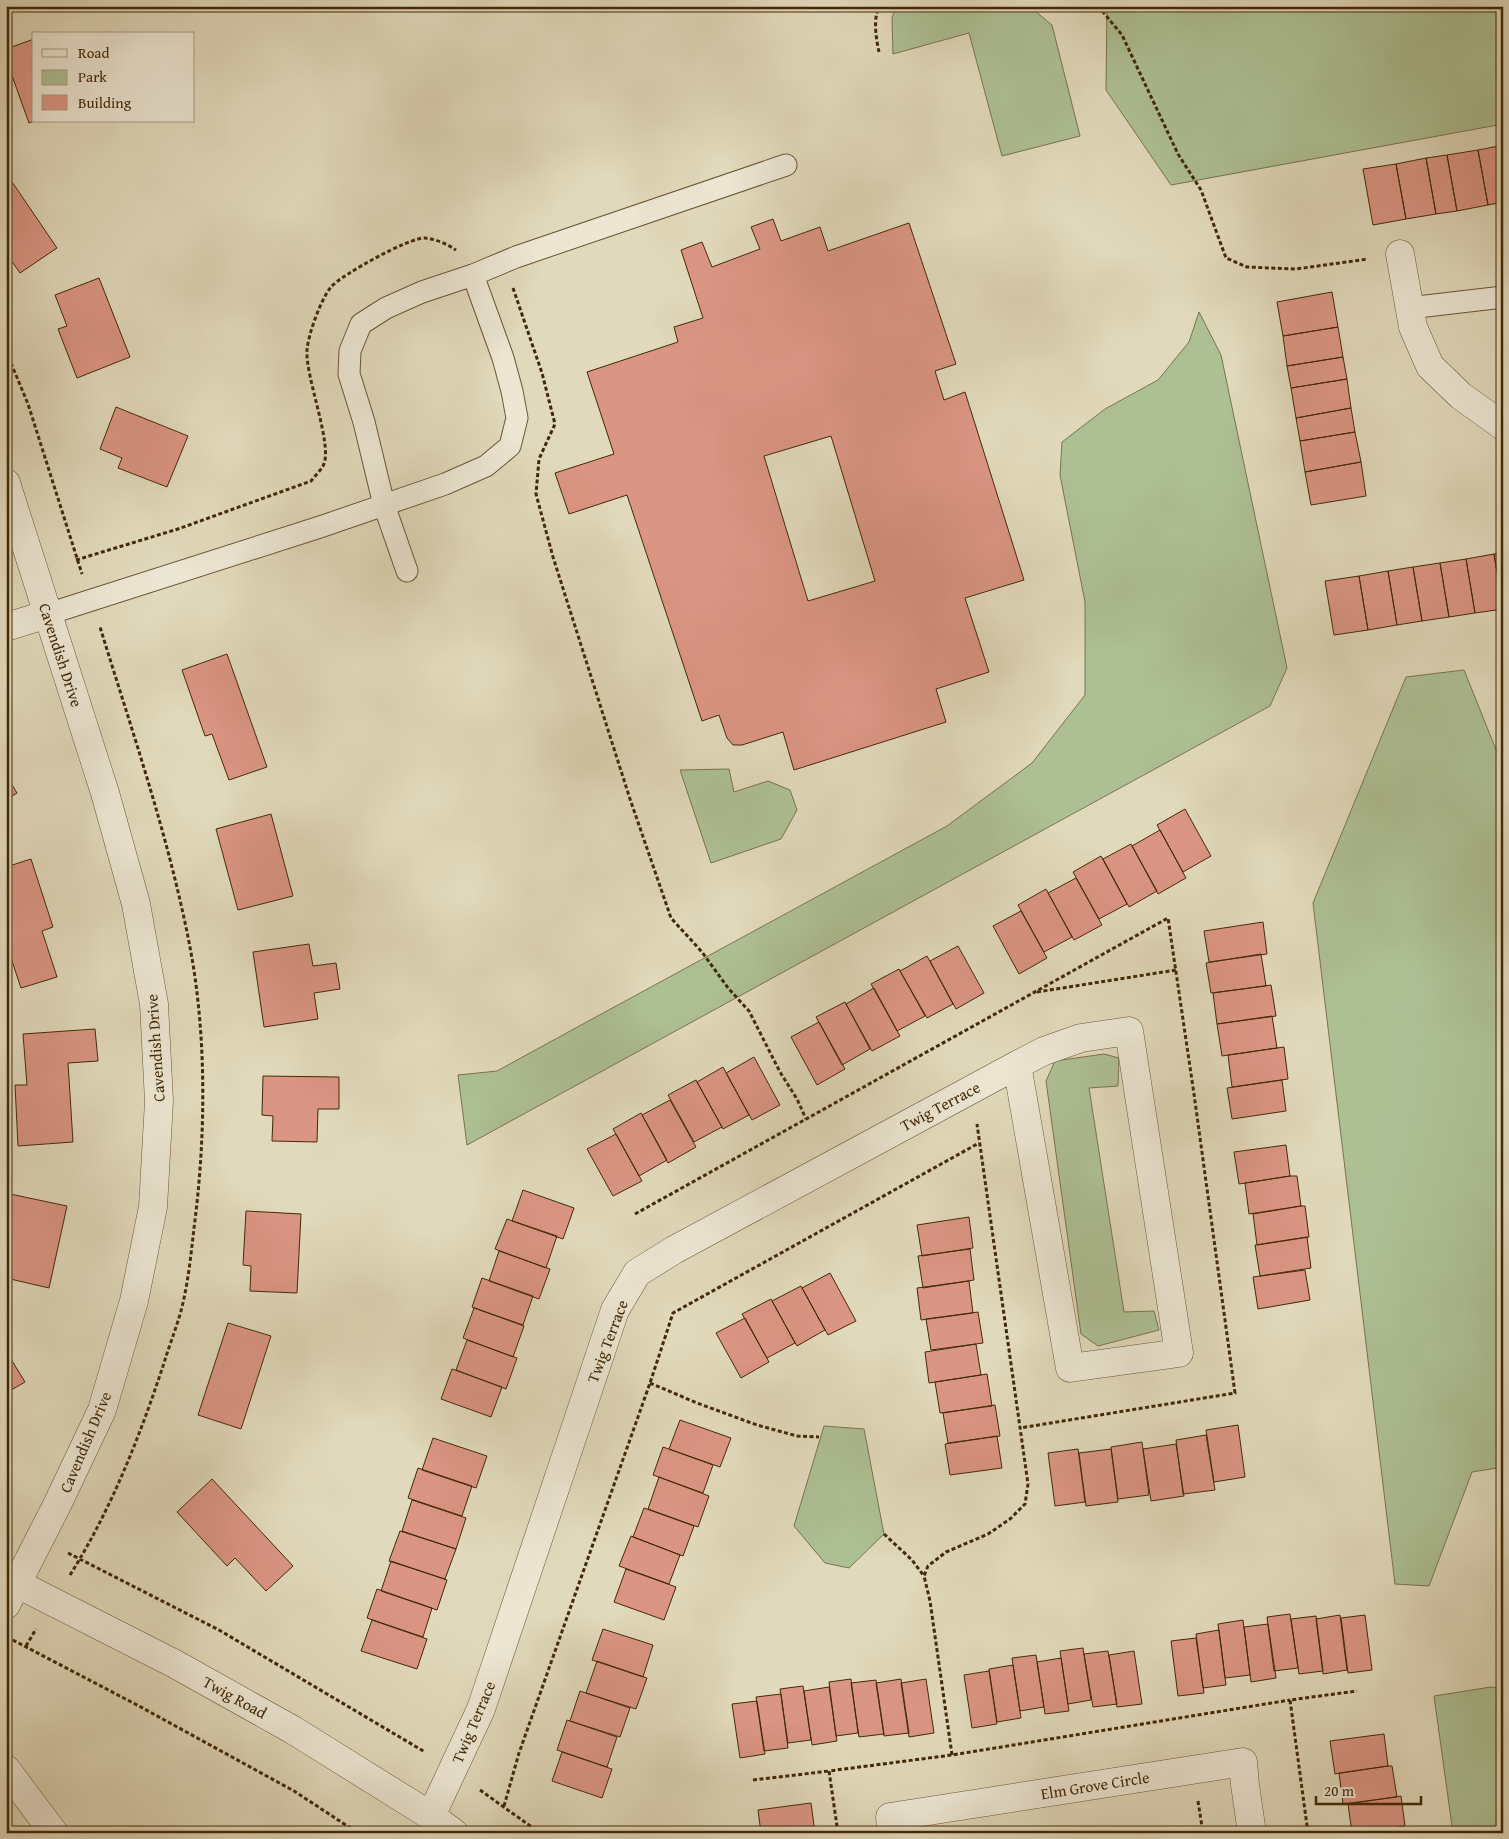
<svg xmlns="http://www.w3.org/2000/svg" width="1509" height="1839" font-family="'Gentium Book Plus',serif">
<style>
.green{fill:#adc094;stroke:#78744d}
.building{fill:#db9584;stroke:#422906;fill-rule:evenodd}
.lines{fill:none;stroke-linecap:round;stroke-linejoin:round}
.service-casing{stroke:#6a5533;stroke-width:23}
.minor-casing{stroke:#6a5533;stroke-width:29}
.path{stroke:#422906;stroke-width:3;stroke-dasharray:4 2.5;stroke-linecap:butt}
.service{stroke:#ece6d3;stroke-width:21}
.minor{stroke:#ece6d3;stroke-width:28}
.labels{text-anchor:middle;stroke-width:4.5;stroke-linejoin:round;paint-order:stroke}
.street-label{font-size:16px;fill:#422906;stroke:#ece6d3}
</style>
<rect width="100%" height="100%" fill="#e1d9bb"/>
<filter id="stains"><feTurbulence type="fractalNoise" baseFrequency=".004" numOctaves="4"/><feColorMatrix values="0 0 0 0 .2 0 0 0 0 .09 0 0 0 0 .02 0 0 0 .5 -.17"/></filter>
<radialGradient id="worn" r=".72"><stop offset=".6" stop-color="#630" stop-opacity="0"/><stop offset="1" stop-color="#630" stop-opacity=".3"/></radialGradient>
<!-- green -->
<path class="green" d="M 896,6 L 1029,6 L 1052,25 L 1080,136 L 1002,156 L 969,33 L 893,54 L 892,18 Z
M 1107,6 L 1503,6 L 1503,124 L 1171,185 L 1106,90 Z
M 1199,312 L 1221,355 L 1287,668 L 1270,706 L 467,1145 L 458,1075 L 497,1071 L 572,1030 L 947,826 L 1032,763 L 1085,695 L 1085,602 L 1060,475 L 1062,442 L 1105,409 L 1158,380 L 1189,342 Z
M 1464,670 L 1503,767 L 1503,1467 L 1472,1472 L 1429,1586 L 1395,1584 L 1313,903 L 1406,677 Z
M 729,769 L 734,792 L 768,781 L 790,790 L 797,810 L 781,839 L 711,863 L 680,770 Z
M 1104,1054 L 1119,1058 L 1118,1086 L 1089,1088 L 1124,1312 L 1154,1311 L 1159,1330 L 1098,1346 L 1081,1334 L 1046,1081 L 1055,1061 Z
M 824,1426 L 864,1429 L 884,1534 L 849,1568 L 825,1563 L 794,1526 Z
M 1491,1687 L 1503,1689 L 1503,1833 L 1453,1833 L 1434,1696 Z"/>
<!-- building -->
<path class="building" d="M 34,39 L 34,121 L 29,123 L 6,59 L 6,49 Z
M 1499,146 L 1503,170 L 1503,202 L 1488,205 L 1478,150 Z
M 1478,150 L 1488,205 L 1457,211 L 1447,155 Z
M 1447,155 L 1457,211 L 1436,214 L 1426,158 Z
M 1426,158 L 1436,214 L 1406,219 L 1396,164 Z
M 1396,164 L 1406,219 L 1373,225 L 1363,169 Z
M 6,173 L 57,248 L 20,273 L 6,253 Z
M 773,219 L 781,241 L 820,227 L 828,251 L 909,223 L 956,364 L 935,371 L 944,400 L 965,392 L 1024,580 L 965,598 L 989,672 L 936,689 L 946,722 L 794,770 L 783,732 L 742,745 L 733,745 L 727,738 L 719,715 L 702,721 L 627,495 L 569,514 L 555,473 L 614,454 L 587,372 L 678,342 L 674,327 L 703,318 L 681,250 L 702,242 L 712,267 L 760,249 L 751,227 ZM 831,436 L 875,581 L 808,601 L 764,456 Z
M 99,278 L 130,357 L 77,378 L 58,329 L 67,326 L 55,295 Z
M 1332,292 L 1338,327 L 1283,336 L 1277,302 Z
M 1338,327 L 1343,357 L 1287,366 L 1283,336 Z
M 1343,357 L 1347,379 L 1291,388 L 1287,366 Z
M 1347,379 L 1351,408 L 1296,418 L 1291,388 Z
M 116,407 L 188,436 L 167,487 L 118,468 L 122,458 L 100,449 Z
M 1351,408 L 1355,432 L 1300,441 L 1296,418 Z
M 1355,432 L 1361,462 L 1305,472 L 1300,441 Z
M 1361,462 L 1366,496 L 1311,505 L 1305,472 Z
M 1503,553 L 1503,609 L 1494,554 Z
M 1494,554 L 1503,609 L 1475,613 L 1466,559 Z
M 1466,559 L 1475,613 L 1449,617 L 1440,563 Z
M 1440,563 L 1449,617 L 1422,621 L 1413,567 Z
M 1413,567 L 1422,621 L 1397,625 L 1388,571 Z
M 1388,571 L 1397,625 L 1368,630 L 1359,576 Z
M 1359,576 L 1368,630 L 1334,635 L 1325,581 Z
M 227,654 L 267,767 L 229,780 L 212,734 L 205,736 L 182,670 Z
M 6,775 L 17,793 L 6,800 Z
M 1185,809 L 1211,856 L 1183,872 L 1157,825 Z
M 271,814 L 293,896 L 238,910 L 216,829 Z
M 1160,830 L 1186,878 L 1158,894 L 1132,846 Z
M 1131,844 L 1157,891 L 1129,907 L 1103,859 Z
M 1101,856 L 1127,904 L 1099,919 L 1073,872 Z
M 31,859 L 53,927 L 42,931 L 57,977 L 21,988 L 6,943 L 6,867 Z
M 1076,878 L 1102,925 L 1074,940 L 1048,893 Z
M 1046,889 L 1072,937 L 1044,952 L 1018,905 Z
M 1021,911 L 1047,958 L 1019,974 L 993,926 Z
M 1263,922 L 1267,954 L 1209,962 L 1204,931 Z
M 309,944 L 313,966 L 336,963 L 340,989 L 314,993 L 318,1019 L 264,1027 L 253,952 Z
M 958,946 L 984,993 L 956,1009 L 930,961 Z
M 1261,954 L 1266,986 L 1211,993 L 1206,963 Z
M 927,956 L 953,1004 L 927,1018 L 900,971 Z
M 899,969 L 925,1016 L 897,1031 L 871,984 Z
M 1271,985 L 1276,1016 L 1217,1024 L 1213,993 Z
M 874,988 L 900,1036 L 872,1051 L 846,1004 Z
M 845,1002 L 870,1049 L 842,1065 L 816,1017 Z
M 1272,1016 L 1277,1048 L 1222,1056 L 1217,1024 Z
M 819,1022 L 845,1069 L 817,1085 L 791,1037 Z
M 95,1029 L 98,1061 L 68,1063 L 73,1142 L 18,1146 L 15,1085 L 27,1085 L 23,1034 Z
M 1284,1047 L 1288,1079 L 1232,1087 L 1228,1055 Z
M 754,1057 L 780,1105 L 752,1120 L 726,1073 Z
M 723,1067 L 749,1115 L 723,1129 L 697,1082 Z
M 263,1076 L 339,1077 L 339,1109 L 318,1109 L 317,1142 L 272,1141 L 273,1116 L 262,1115 Z
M 696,1080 L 722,1127 L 694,1142 L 668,1095 Z
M 1282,1080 L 1286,1111 L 1232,1119 L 1227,1088 Z
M 670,1100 L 696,1147 L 668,1163 L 642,1115 Z
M 641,1113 L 667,1160 L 639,1176 L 613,1129 Z
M 616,1134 L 642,1181 L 613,1196 L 587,1149 Z
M 1286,1145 L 1290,1176 L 1239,1184 L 1234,1152 Z
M 1290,1176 L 1297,1176 L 1301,1206 L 1249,1214 L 1245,1183 Z
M 523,1190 L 574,1208 L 563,1239 L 512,1221 Z
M 10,1194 L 67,1206 L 49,1288 L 6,1278 L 6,1211 Z
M 1301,1206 L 1305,1206 L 1309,1237 L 1257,1245 L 1253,1214 Z
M 246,1211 L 301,1214 L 297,1293 L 250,1291 L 251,1266 L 243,1265 Z
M 969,1217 L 973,1248 L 922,1256 L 917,1225 Z
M 507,1219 L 557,1236 L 546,1268 L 495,1249 Z
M 1307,1237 L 1311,1268 L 1260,1276 L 1255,1245 Z
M 970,1249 L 974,1280 L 923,1288 L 918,1256 Z
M 499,1251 L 550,1269 L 539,1299 L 489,1281 Z
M 1305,1270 L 1310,1300 L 1258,1309 L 1253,1277 Z
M 830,1273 L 856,1321 L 828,1335 L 802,1288 Z
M 482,1278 L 533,1296 L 523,1325 L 472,1307 Z
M 969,1281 L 973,1313 L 921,1320 L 917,1288 Z
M 801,1286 L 825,1330 L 797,1346 L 772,1301 Z
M 771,1299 L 795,1343 L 767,1358 L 742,1314 Z
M 474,1308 L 524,1326 L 513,1357 L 463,1338 Z
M 978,1312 L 983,1343 L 931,1350 L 926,1319 Z
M 745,1318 L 769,1362 L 741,1378 L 716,1333 Z
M 228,1323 L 271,1336 L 241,1429 L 198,1415 Z
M 467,1340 L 517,1358 L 506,1389 L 456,1370 Z
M 976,1344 L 981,1375 L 929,1383 L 925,1352 Z
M 6,1351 L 25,1382 L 6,1393 Z
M 452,1369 L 502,1387 L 491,1417 L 441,1399 Z
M 987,1374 L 992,1406 L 940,1413 L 935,1382 Z
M 995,1405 L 1000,1436 L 948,1443 L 943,1413 Z
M 680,1420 L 731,1438 L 720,1467 L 669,1449 Z
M 1238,1425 L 1245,1477 L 1214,1482 L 1206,1430 Z
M 1206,1435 L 1215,1490 L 1183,1494 L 1176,1440 Z
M 997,1436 L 1002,1468 L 950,1475 L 945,1444 Z
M 433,1438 L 487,1456 L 476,1488 L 422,1470 Z
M 1142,1442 L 1149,1495 L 1118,1499 L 1111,1447 Z
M 1176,1444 L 1184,1496 L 1151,1501 L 1143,1449 Z
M 663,1447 L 713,1465 L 703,1493 L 653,1475 Z
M 1078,1449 L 1085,1502 L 1055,1506 L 1048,1453 Z
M 1111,1449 L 1118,1502 L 1086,1506 L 1079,1453 Z
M 418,1468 L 472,1486 L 462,1516 L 408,1498 Z
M 659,1477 L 709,1496 L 698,1527 L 648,1509 Z
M 212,1479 L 293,1566 L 266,1591 L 235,1558 L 227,1566 L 177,1512 Z
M 412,1500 L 466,1518 L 456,1549 L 402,1531 Z
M 644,1508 L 694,1526 L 683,1556 L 633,1537 Z
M 400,1531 L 456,1549 L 445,1579 L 389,1561 Z
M 631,1536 L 680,1555 L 669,1584 L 619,1566 Z
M 391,1561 L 447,1580 L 437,1610 L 381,1591 Z
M 626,1569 L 676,1587 L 664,1620 L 614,1602 Z
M 377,1589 L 432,1608 L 423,1637 L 367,1618 Z
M 1290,1614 L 1298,1668 L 1274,1671 L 1267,1617 Z
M 1340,1615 L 1347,1670 L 1323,1674 L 1316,1619 Z
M 1365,1615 L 1372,1670 L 1348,1673 L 1341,1618 Z
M 1316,1616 L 1323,1671 L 1299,1674 L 1291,1619 Z
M 372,1620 L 427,1639 L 417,1669 L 361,1651 Z
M 1243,1620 L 1250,1675 L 1225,1678 L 1218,1624 Z
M 1268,1624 L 1276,1678 L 1251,1682 L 1244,1627 Z
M 603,1629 L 653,1645 L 643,1677 L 592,1660 Z
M 1219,1630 L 1226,1685 L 1203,1688 L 1196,1634 Z
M 1196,1638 L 1204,1693 L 1178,1696 L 1171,1641 Z
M 1083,1648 L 1091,1700 L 1068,1704 L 1060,1651 Z
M 1108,1651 L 1117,1704 L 1093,1707 L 1084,1654 Z
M 1134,1651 L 1142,1704 L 1117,1707 L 1109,1655 Z
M 1036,1655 L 1044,1707 L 1020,1711 L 1012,1658 Z
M 1061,1658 L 1069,1711 L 1045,1714 L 1037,1662 Z
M 597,1661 L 647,1678 L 636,1709 L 586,1693 Z
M 1013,1665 L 1021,1718 L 997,1722 L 989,1669 Z
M 989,1671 L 997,1724 L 972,1728 L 964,1675 Z
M 851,1679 L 858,1733 L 836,1736 L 829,1682 Z
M 901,1679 L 909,1733 L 884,1736 L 876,1683 Z
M 926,1679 L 934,1733 L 909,1737 L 901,1683 Z
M 876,1680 L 884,1734 L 859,1737 L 851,1683 Z
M 803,1686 L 811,1740 L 788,1743 L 780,1689 Z
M 829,1687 L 837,1741 L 812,1745 L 804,1691 Z
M 580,1691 L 630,1708 L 620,1737 L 570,1721 Z
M 781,1694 L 788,1748 L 764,1751 L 756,1697 Z
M 757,1701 L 765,1754 L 740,1758 L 732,1704 Z
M 567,1720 L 617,1737 L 607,1767 L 557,1750 Z
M 1384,1734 L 1388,1766 L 1335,1774 L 1330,1741 Z
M 562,1752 L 612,1769 L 602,1798 L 552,1781 Z
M 1388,1766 L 1392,1766 L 1397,1797 L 1343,1804 L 1339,1773 Z
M 1401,1796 L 1405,1826 L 1352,1833 L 1348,1804 Z
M 811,1803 L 815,1833 L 761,1833 L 758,1810 Z
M 1178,1827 L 1179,1833 L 1137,1833 Z
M 1401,1827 L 1402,1833 L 1359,1833 Z"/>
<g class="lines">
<defs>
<path id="service" d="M 1409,308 L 1503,297
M 407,571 L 384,505 L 364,422 L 349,374 L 350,351 L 361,324 L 386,308 L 422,292 L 473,275 L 516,257 L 786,165
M 48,614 L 320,527 L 445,484 L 486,466 L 510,446 L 517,418 L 512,391 L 503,358 L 473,275"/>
<path id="minor" d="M 1400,254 L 1413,327 L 1430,366 L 1461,396 L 1503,426
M 6,483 L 105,793 L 136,904 L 154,1004 L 159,1101 L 153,1207 L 134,1301 L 102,1410 L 58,1503 L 6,1605
M 6,627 L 48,614
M 6,1578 L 175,1664 L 293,1730 L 431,1816 L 454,1833
M 6,1769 L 54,1833
M 431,1816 L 481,1709 L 615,1310 L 637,1273 L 674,1250 L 1017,1065 L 1044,1051 L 1081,1038 L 1129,1031 L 1179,1353 L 1070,1368 L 1017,1065
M 892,1833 L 890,1817 L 1243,1762 L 1245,1785 L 1252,1833"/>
</defs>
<!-- service casing -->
<use href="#service" class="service-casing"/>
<!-- minor casing -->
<use href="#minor" class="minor-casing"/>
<!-- path -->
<path class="path" d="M 1098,6 L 1122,35 L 1178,154 L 1201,190 L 1226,258 L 1247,267 L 1296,269 L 1368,259
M 879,52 C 876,38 873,20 879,6
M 513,288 L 542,373 L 555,424 L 539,459 L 536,494 L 553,557 L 630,799 L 671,918 L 702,952 L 728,988 L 749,1011 L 780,1072 L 797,1099 L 806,1119
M 6,351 L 28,404 L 82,574
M 76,560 L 178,529 L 311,481 C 315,476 320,471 323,466 C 334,447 305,377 307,350 C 308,335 321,299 331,287 C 341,275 410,237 425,238 C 436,239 447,244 456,250
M 1037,992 L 1176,970
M 635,1214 L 1168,918 L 1194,1094 L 1235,1393 L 1020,1428
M 650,1383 L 697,1403 L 757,1425 L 797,1436 L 819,1437
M 884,1534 L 912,1560 L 924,1576
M 68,1553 L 219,1630 L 425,1752
M 70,1575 C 111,1510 140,1436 164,1363 C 169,1346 176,1329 181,1311 C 188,1284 191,1255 194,1228 C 206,1136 207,1033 189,942 C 168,835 132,731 100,627
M 7,1637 L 139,1706 L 294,1791 L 358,1833
M 26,1646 L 36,1629
M 952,1755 L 930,1601 L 924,1576 L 928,1566 L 946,1552 L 988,1534 L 1010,1519 L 1025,1504 L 1028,1484 L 977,1124
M 753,1780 L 829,1771
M 480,1790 L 540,1833
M 1198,1801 L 1203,1833
M 504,1806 L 519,1753 L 650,1383 L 673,1313 L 979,1143
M 838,1833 L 829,1771 L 952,1755 L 1290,1700
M 1308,1833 L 1290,1700 L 1357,1691"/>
<!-- service -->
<use href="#service" class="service"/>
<!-- minor -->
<use href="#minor" class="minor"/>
</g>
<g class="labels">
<!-- street labels -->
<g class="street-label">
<text transform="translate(61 655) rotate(72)" y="6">Cavendish Drive</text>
<text transform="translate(155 1048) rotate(-94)" y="6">Cavendish Drive</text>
<text transform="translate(940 1106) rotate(-28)" y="6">Twig Terrace</text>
<text transform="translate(607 1341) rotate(-69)" y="6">Twig Terrace</text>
<text transform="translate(85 1442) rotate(-67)" y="6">Cavendish Drive</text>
<text transform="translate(235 1697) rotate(29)" y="6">Twig Road</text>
<text transform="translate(473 1722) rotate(-67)" y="6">Twig Terrace</text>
<text transform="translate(1095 1785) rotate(-9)" y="6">Elm Grove Circle</text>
</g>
</g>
<!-- margin -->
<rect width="1509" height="1839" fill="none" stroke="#e1d9bb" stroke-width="25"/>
<rect x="8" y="8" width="1494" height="1824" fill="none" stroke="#422906" stroke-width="2.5"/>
<rect x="12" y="12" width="1484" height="1814" fill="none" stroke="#422906"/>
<!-- legend -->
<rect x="32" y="32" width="162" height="90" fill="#ece6d3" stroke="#a89a81"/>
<rect x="42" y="49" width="25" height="8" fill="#ece6d3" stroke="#a89a81"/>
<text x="78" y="58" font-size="15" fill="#422906">Road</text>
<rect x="42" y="70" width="25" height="15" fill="#adc094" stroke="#a89a81"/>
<text x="78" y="82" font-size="15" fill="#422906">Park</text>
<rect x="42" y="95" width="25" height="15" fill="#db9584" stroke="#a89a81"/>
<text x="78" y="108" font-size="15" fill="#422906">Building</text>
<!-- scale -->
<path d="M1316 1796v8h105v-8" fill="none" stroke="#422906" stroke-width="2.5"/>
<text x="1324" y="1796" font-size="15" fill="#422906" stroke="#ece6d3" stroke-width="4" paint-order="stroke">20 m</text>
<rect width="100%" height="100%" filter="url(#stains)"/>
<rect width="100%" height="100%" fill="url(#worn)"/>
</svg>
